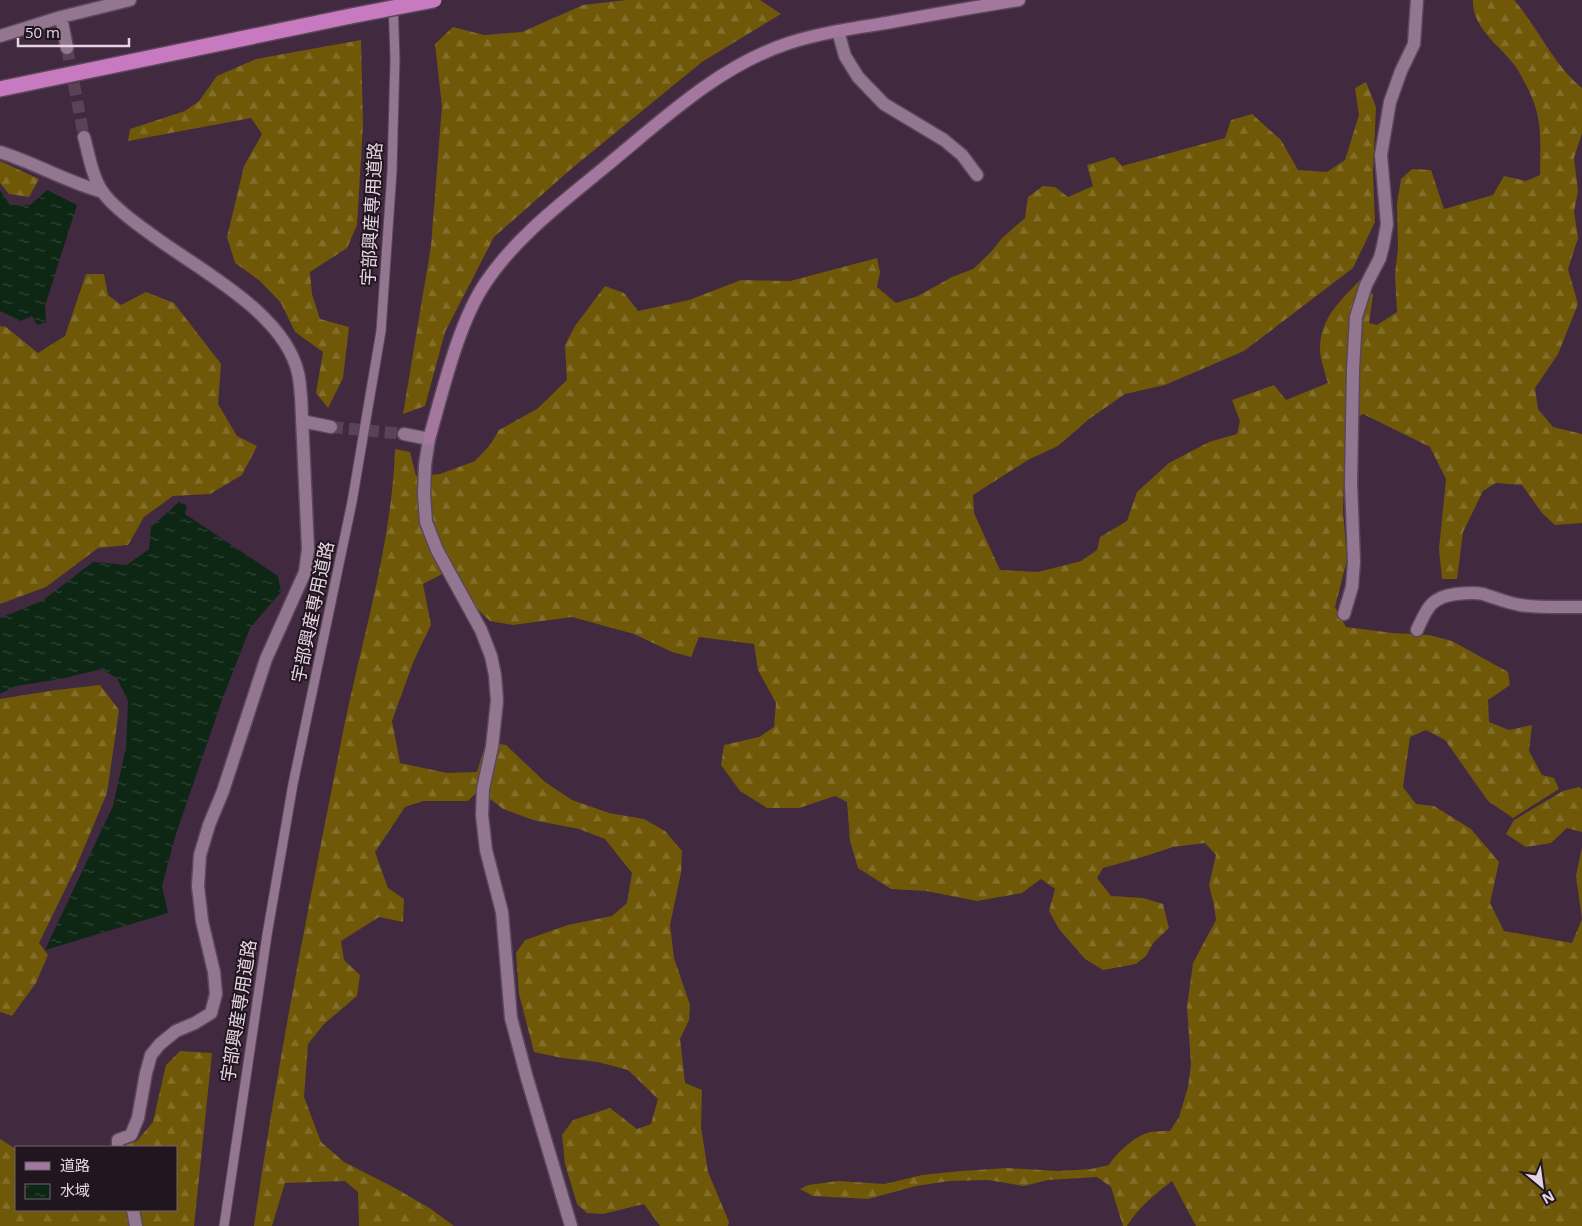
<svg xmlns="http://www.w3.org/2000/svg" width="1582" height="1226" font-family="'Open Sans','Noto Sans JP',sans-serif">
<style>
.forest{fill:url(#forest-firs)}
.water{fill:url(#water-ripples)}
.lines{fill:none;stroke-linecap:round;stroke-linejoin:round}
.street-tunnel{stroke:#5a4358;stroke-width:12;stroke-dasharray:12 6;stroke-linecap:butt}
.lane-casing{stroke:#5c475a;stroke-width:11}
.street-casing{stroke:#5c475a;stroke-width:15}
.secondary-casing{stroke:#5c475a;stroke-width:15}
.highway-casing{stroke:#5c475a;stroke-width:18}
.lane{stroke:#937690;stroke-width:9}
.street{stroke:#937690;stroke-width:12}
.secondary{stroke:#a3779e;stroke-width:12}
.highway{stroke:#c77abf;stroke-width:15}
.highway-bridge-casing{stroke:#5c475a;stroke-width:18;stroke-linecap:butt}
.highway-bridge{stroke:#c77abf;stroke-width:15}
.labels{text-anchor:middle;stroke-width:4;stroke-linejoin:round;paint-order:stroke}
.street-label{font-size:18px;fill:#e5d5e3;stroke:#211620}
</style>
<defs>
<pattern id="forest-firs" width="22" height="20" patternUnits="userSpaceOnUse" patternTransform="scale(1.25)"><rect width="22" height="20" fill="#6f5807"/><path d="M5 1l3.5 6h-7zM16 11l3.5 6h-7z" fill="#836f2b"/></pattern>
<pattern id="water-ripples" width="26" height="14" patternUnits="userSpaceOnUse" patternTransform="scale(1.25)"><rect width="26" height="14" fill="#0d2714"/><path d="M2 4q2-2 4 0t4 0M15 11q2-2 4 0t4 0" fill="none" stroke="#304536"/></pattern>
</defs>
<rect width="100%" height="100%" fill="#41293f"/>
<!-- forest -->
<path class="forest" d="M 626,0 L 760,0 L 781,14 L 702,62 L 571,169 L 494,237 L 445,332 L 425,406 L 403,414 L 431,246 L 442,106 L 435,44 L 453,27 L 484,35 L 522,32 L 583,5 Z
M 1473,0 L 1514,0 C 1538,28 1554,65 1582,88 L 1582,133 L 1574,158 L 1578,191 L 1574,212 L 1578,238 L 1568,269 L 1578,304 L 1558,354 L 1535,388 L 1538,409 L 1553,427 L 1582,434 L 1582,523 L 1555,525 L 1542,513 L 1522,485 L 1496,483 L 1483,491 L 1463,532 L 1457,579 L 1442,579 L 1439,549 L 1446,479 L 1430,447 L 1363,414 L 1346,423 L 1343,511 L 1347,560 L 1335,607 L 1346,627 L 1393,633 L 1429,635 L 1452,641 L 1508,672 L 1510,685 L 1488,700 L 1489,722 L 1509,730 L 1532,725 L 1529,751 L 1542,775 L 1554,778 L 1559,789 L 1513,818 L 1488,801 L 1445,740 L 1426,730 L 1410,737 L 1403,787 L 1416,804 L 1434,806 L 1471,829 L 1499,862 L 1490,903 L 1504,931 L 1572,943 L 1582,919 L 1576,876 L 1582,847 L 1582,1226 L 1196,1226 L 1172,1181 C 1155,1194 1138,1208 1127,1226 L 1123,1226 L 1111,1187 L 1097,1177 L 1048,1180 L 1024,1186 L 988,1180 L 949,1181 L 916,1186 L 868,1199 L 813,1196 L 800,1189 L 808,1185 L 838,1181 L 885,1184 L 922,1175 L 961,1171 L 1007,1168 L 1059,1171 L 1091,1169 L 1109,1165 C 1117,1152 1135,1136 1150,1132 C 1156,1131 1164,1131 1170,1131 L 1179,1117 L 1188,1087 L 1191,1064 L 1187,1007 L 1193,963 L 1216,920 L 1214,905 L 1209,885 L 1216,855 L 1205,843 L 1173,847 L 1146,856 L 1103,868 L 1097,878 L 1111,896 L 1143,898 L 1163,904 L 1169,928 L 1154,942 L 1146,956 L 1136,964 L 1103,970 L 1085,959 L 1059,929 L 1049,911 L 1055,889 L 1041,879 L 1022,893 L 977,901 L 926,891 L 891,889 L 858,868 L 850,841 L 847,802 L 835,796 L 799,808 L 767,808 L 740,791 L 721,765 L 724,745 L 759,737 L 774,727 L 776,703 L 758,670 L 754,644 L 699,637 L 691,657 L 672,652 L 634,634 L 572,617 L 513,625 L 490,621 L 474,606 L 454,568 L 423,584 L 431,625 L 414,660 L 392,721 L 400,763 L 447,773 L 477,772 L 486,742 L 506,745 L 545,782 L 572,800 L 609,813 L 644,819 L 665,831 L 682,851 L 681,873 L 670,925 L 674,958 L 690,1005 L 689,1020 L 680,1039 L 685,1083 L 702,1090 L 701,1127 L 708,1172 L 729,1222 L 728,1226 L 660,1226 L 644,1204 L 603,1214 L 587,1213 L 577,1204 L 565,1164 L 562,1135 L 573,1120 L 610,1108 L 637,1129 L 651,1124 L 658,1099 L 628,1070 L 598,1062 L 562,1058 L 534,1052 L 519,994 L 516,953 L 525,940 L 568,925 L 612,916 L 627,903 L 632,873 L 605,839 L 579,829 L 533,820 L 503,809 L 493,801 L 476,793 L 468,801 L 423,801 L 405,807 L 375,852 L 388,888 L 404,899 L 403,922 L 379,917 L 341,941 L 344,960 L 360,975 L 357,996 L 324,1024 L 308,1044 L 304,1097 L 321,1142 L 344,1162 L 395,1188 L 431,1209 L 454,1226 L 359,1226 L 358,1192 L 345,1181 L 285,1183 L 272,1226 L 254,1226 C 278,1057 312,889 345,722 C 364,632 392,541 395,449 L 410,452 L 416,476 L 440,474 L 475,461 L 490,445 L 499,430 L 537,409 L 567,380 L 565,345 L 575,326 L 605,286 L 624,293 L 638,311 L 689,300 L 741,280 L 790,281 L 877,258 L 880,272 L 877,287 L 896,303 L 918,296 L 952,277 L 973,269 L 990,253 L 1002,238 L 1025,218 L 1028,197 L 1043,186 L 1055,187 L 1068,197 L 1093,186 L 1087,165 L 1114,157 L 1122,166 L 1225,138 L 1231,120 L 1252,114 L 1281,140 L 1298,170 L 1327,172 L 1345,160 L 1359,115 L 1355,88 L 1366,82 L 1376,107 L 1373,172 L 1375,222 L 1353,268 L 1244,351 L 1165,385 L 1125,394 L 1089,419 L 1058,446 L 1028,460 L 973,495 L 974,513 L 1000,570 L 1038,572 L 1081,561 L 1097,550 L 1100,537 L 1127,521 L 1137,492 L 1169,463 L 1209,442 L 1237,434 L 1240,421 L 1232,400 L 1274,385 L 1286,400 L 1328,383 C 1325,372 1320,359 1320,349 C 1320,318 1341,300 1360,280 L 1373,295 L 1369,323 L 1377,325 L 1397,312 L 1395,274 L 1398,248 L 1397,204 L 1401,179 L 1412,169 L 1431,170 L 1444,209 L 1493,195 L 1504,176 L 1526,181 L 1540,175 C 1540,150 1543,122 1532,98 C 1528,88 1522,77 1516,67 C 1501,46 1472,29 1473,0 Z
M 361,40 L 363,125 L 357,225 L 347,248 L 310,272 L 312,294 L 320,319 L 349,327 L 343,378 L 328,408 L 316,393 L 323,352 L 295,332 L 281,303 L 260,281 L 235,263 L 227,237 L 244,166 L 262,134 L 251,118 L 128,141 L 130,129 L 185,111 L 199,101 L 217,76 L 256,59 Z
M 0,161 L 39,179 L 29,197 L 9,194 L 0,183 Z
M 86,274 L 104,274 L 108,295 L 121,305 L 146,292 L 174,303 L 221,364 L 218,404 L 237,436 L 257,446 L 242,475 L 210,494 L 173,496 L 144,517 L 128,545 L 98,548 L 46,587 L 0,604 L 0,326 L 6,327 L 38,353 L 65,336 Z
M 100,685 L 119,710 L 107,793 L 76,867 L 39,943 L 48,955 L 36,983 L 12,1016 L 0,1012 L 0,699 L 56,690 Z
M 1579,787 L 1582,789 L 1582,832 L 1567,828 L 1551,843 L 1526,847 L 1506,834 L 1514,820 L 1563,791 Z
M 180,1051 L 212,1053 L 194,1226 L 0,1226 L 0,1139 L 16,1149 L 16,1210 L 176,1210 L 176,1147 L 119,1147 L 137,1141 L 153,1122 L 166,1065 Z"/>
<!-- water -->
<path class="water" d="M 0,190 L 10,205 L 30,205 L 47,190 L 77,205 L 45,306 L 46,322 L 37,325 L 32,316 L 21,321 L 0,311 Z
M 179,502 L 187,505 L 185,514 L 278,576 L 281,592 L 250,628 L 222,700 L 175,837 L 162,886 L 168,913 L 45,950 L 113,806 L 126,747 L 128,701 L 117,678 L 101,669 L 61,679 L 16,686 L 0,694 L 0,618 L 42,601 L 93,562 L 127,565 L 149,549 L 151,527 Z"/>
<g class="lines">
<!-- street-tunnel -->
<path class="street-tunnel" d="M 67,48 L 84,137
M 331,427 L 404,434"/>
<defs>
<path id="lane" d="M 224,1226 L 267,935 L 293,784 L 352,502 L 381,331 L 392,171 L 395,59 L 393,0"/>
<path id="street" d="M 61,17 L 67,48
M 838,31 L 845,56 L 858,77 L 884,104 L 944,140 L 962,155 L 977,175
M 0,36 L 61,17 L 130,0
M 84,137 C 89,155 92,176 102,191 C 111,205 134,222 148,232 C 195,268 284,311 298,373 C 300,381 300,389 301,396 L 308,549 L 305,572 L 266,659 L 223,791 L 209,825 L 200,855 L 198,886 L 202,921 L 214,972 L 216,994 L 211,1013 L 195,1023 L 176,1031 L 160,1044 L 151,1055 L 146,1073 L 138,1118 L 131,1135 L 118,1140 L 118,1147
M 0,152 C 35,163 67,182 103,192
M 302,421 L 331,427
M 404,434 L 429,439 L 425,465 L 424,494 L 426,522 L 437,550 L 481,630 L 491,656 L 495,675 L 497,701 L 492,747 L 483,789 L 482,815 L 486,850 L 502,912 L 511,1018 L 527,1078 L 571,1226
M 1344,614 L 1352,587 L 1354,562 L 1351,483 L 1353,370 L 1356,317 L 1366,285 L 1380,258 L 1383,246 L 1387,224 L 1381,155 L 1390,102 L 1401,71 L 1414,44 L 1417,0
M 1417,630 C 1427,608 1431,597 1456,594 C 1465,593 1475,592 1483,594 C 1496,598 1507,603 1520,605 C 1541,608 1561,607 1582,607
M 133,1210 L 136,1226"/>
<path id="secondary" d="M 429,439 C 443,391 458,323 486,282 C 517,236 563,202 605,167 C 661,121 718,66 789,43 C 820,33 854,28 886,23 C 930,15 975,7 1019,0"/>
<path id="highway" d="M 0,89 L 351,16"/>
</defs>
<!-- lane casing -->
<use href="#lane" class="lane-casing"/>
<!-- street casing -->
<use href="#street" class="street-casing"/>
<!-- secondary casing -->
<use href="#secondary" class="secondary-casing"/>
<!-- highway casing -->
<use href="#highway" class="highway-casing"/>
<!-- lane -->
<use href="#lane" class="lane"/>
<!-- street -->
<use href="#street" class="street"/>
<!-- secondary -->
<use href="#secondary" class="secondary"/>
<!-- highway -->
<use href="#highway" class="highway"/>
<defs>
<path id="highway-bridge" d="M 351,16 L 434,0"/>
</defs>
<!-- highway-bridge casing -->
<use href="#highway-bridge" class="highway-bridge-casing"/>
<!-- highway-bridge -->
<use href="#highway-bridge" class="highway-bridge"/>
</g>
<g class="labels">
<!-- street labels -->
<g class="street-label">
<text transform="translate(372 214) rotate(-87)" y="6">宇部興産専用道路</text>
<text transform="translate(313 612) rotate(-78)" y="6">宇部興産専用道路</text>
<text transform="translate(239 1011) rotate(-81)" y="6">宇部興産専用道路</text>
</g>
</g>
<!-- legend -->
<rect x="15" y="1146" width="162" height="65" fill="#211620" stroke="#6f626e"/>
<rect x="25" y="1162" width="25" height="8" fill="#a3779e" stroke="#6f626e"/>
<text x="60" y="1171" font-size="15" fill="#e5d5e3">道路</text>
<rect x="25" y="1184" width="25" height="15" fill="url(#water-ripples)" stroke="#6f626e"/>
<text x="60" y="1196" font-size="15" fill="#e5d5e3">水域</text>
<!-- north arrow -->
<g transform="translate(1542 1186) rotate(151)" stroke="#211620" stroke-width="4" paint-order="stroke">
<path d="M0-4L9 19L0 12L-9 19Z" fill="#e5d5e3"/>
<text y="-8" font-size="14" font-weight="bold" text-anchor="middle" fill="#e5d5e3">N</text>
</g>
<!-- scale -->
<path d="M18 38v8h111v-8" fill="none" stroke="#e5d5e3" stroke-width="2.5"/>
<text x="25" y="38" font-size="15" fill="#e5d5e3" stroke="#211620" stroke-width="4" paint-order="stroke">50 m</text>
</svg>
